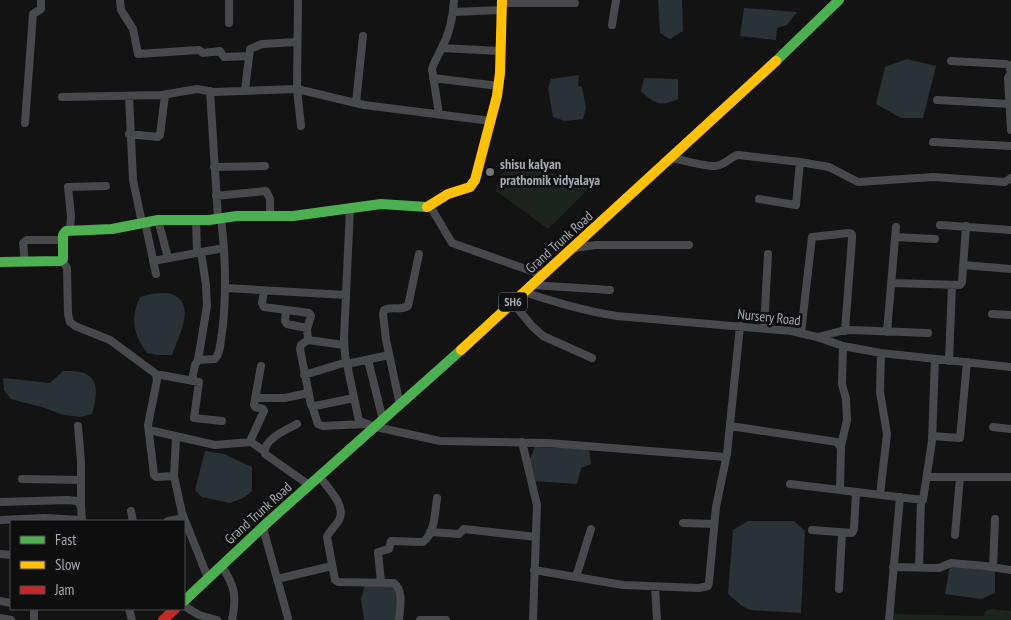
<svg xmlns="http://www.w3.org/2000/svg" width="1011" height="620" font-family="'PT Sans Narrow',sans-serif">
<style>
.green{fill:#1d241e}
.water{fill:#293237}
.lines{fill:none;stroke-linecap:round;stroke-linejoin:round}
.street{stroke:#48494c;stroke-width:8}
.fast{stroke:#4caf50;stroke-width:10}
.slow{stroke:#ffc107;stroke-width:10}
.jam{stroke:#c62828;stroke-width:10}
.poi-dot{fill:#72767c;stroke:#0e0e0f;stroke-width:2}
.labels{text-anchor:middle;stroke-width:5;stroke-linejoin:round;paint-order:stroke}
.shield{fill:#0e0e0f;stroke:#787c82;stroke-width:1}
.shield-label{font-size:12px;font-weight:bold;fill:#a5abb4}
.poi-label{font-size:14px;font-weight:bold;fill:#a5abb4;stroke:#0e0e0f;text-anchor:start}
.street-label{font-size:14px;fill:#a5abb4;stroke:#0e0e0f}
</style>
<rect width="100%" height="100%" fill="#131314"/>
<!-- green -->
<path class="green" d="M 505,163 L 595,182 L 548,229 L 496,191 L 500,174 L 503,174 Z
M 991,609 L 1011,611 L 1011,620 L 893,620 L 893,614 L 984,616 L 985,611 Z"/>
<!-- water -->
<path class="water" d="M 658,0 L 682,0 L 683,31 L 670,39 L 660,33 Z
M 744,8 L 797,12 L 787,25 L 777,28 L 776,40 L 740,36 Z
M 907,59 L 936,66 L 923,118 L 901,118 L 876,104 L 885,67 Z
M 579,75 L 578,86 L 582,87 L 586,108 L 583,119 L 565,121 L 553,117 L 548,88 L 551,79 Z
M 644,78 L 678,79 L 678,99 C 660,107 655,104 641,91 Z
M 151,294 C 156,294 166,292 171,294 C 198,303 178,337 172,355 L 157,355 L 147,353 C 133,334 130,319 140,297 Z
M 63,371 C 69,371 78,371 84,373 C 101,380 96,400 92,414 L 81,417 L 63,415 L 45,408 L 11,399 L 4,390 L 3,378 L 50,383 Z
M 535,447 L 589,449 L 591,464 L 581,468 L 577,484 L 533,481 L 527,466 Z
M 205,451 L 224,454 L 252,467 L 252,491 L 243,498 L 230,503 L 202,497 L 195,490 Z
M 748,521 L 794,521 L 805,531 L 801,613 L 750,610 L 742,606 L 728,594 L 733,530 Z
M 950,565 L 995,571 L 995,593 L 981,599 L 945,594 Z
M 365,585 L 389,585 L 395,588 L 398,597 L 398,620 L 364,620 L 361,599 Z"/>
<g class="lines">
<!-- street -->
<path class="street" d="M 120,0 L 121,10 L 133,29 L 138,54 L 199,50 L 203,53 L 220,51 L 224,57 L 248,56
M 229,0 L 229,23
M 298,0 L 297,89 L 301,126
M 502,3 L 575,3
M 453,12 L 502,10
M 612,25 L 616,0
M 442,48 L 500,51
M 951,61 L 1006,64 L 1009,65 L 1011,73
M 1011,73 L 1008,78 L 1011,130
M 433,78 L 499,86
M 245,90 L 250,49 L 262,44 L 297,42
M 210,91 L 218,218
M 129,96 L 133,180 L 142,223
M 62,97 L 162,95 L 197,89 L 214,92 L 297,89 L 364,105 L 491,121
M 937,100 L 1010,104
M 356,103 L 363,36
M 439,114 L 432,69 C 434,61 439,55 442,47 C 450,33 453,16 454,0
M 25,123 L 33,14 L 41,9 L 41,0
M 129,134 L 158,137 L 160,135 L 165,95
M 933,142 L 1011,146
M 672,158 C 683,160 706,167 716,166 C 725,165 730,157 738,155 L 800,162 L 829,167 L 858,182 L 933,177 L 1005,182 L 1011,178
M 214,167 L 265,166
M 216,196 L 266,191 L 270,199 L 270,216
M 759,199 L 796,205 L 800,162
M 430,206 L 452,243 L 543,275
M 350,208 L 344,339 L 345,355 L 359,421 L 376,427 L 440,441 L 548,443 L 726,457
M 196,219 L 197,253
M 158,220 L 168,258
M 145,222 L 156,274
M 940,225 L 1011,230
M 70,230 L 71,216 L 68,187 L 106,186
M 895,237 L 935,239
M 574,248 L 596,245 L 689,245
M 62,260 L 67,268 L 68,314 L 70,322 L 75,326 L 110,340 L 156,374 L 157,380 L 148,425 L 154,475 L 156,477 L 174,476 L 182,513 L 208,578
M 153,261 L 224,248
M 25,262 L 23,243 L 27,240 L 63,240
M 963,265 L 1011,269
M 891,283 L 960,285 L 962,282 L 966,226
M 532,285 L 610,290
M 226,288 L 346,295
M 264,291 L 262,303 L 264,307 L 309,313 L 311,316 L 307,329
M 524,292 C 555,302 584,311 617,316 L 791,331 L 817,337 L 843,346 L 881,353 L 1011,367
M 513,303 L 532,326 L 543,336 L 592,358
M 286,310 L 285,321 L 287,324 L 307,328 L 308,340 L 344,345
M 992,314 L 1011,315
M 764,328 L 768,254
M 887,332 L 896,227
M 801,333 L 812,237 L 849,233 L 852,234 L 852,239 L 845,331
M 818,337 L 841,331 L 850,330 L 928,333
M 308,340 L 301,345 L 300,349 L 311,405 L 315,406 L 354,398
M 198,360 L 207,306 L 206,285 L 201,252
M 368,360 L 383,420
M 949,361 L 952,285
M 347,364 L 389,355
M 261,366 L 254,405 L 255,407 L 263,409 L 264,411 L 251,439 L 251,442 L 264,451
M 304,375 L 347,362
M 157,376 L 161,375 L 199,382 L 194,418 L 222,421
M 192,380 L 195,365 L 198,360 L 215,359 C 221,352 220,342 222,333 C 227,293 226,259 221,218
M 255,398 L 285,398 L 308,393
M 400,405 L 386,340 L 383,314 L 384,310 C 392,306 400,311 408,306 L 419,254
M 312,406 L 318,424 L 323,426 L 365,424
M 297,424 C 286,430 262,440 265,454 L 309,485
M 78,426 L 81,462 L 81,506
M 730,426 L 837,442 L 841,448 L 840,490
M 993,427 L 1011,429
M 149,430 L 215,445 L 251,442
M 932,436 L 960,438 L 967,362
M 522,442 L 537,505 L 533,620
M 841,446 L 847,420 L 846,399 L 842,384 L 843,346
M 174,476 L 176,437
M 319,476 C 327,487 347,506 339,520 C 336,526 330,530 327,537 L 335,580 L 338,582 L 394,583 C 404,591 400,608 399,620
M 927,477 L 1011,477
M 22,479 L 81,480
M 790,484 L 923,500 L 932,441 L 935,359
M 880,495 L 887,434 L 880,392 L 881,353
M 0,502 L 68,500 L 77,501 L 81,506 L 82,521
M 131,511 L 133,521
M 0,520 L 45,518 L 82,520
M 168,521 L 184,518
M 683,523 L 714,524
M 263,528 L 288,618
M 812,530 L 852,533 L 854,529 L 856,492
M 430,532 L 459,534 L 464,529 L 536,537
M 955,535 L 960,477
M 0,554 L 11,555
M 221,565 C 235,586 237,596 232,620
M 893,567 L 939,568 L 951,563 L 985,566 L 1011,570
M 919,567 L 921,501
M 993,567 L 995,519
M 534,570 L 623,585 L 699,588 L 708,586 L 709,582 L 716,507 L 727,454 L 740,326
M 576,577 L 591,529
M 277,579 L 332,566
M 381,582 L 378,552 L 389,549 L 391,541 L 423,542 C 435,534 435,511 437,498
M 655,587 L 657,620
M 839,589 L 842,533
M 0,601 L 11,603
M 184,606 L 199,615 L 217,620
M 129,609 L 132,620
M 0,618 L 11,620
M 34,620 L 34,609
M 420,620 L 446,620
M 889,620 L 900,497"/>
<!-- fast -->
<path class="fast" d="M 776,61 L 839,0
M 0,262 L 60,261 L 63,259 L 63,235 L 66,231 L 112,229 L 158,220 L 209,220 L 237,216 L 293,216 L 381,204 L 427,207
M 184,601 L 268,522 L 461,350"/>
<!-- slow -->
<path class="slow" d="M 427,207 L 448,194 L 470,187 L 475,180 L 497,96 L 500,73 L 502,0
M 461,350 L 776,61"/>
<!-- jam -->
<path class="jam" d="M 163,620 L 175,609"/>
</g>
<!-- markers -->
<circle class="poi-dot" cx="490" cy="172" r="5"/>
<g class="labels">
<!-- shield labels -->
<rect class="shield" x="499" y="292.5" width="28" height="19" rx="4"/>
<g class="shield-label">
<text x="513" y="306">SH6</text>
</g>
<!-- poi labels -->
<g class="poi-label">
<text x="500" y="169">shisu kalyan<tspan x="500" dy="16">prathomik vidyalaya</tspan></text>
</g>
<!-- street labels -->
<g class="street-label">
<text transform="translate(559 242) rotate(-42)" y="5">Grand Trunk Road</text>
<text transform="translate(769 317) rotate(6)" y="5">Nursery Road</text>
<text transform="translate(258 513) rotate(-42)" y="5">Grand Trunk Road</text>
</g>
</g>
<!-- legend -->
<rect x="10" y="520" width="175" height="90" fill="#0e0e0f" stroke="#4a4d51"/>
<rect x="20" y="536" width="25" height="8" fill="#4caf50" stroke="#4a4d51"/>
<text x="55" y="545" font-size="15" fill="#a5abb4">Fast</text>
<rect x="20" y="561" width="25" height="8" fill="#ffc107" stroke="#4a4d51"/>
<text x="55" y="570" font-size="15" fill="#a5abb4">Slow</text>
<rect x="20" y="586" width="25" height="8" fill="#c62828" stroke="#4a4d51"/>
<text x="55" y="595" font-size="15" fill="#a5abb4">Jam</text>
</svg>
